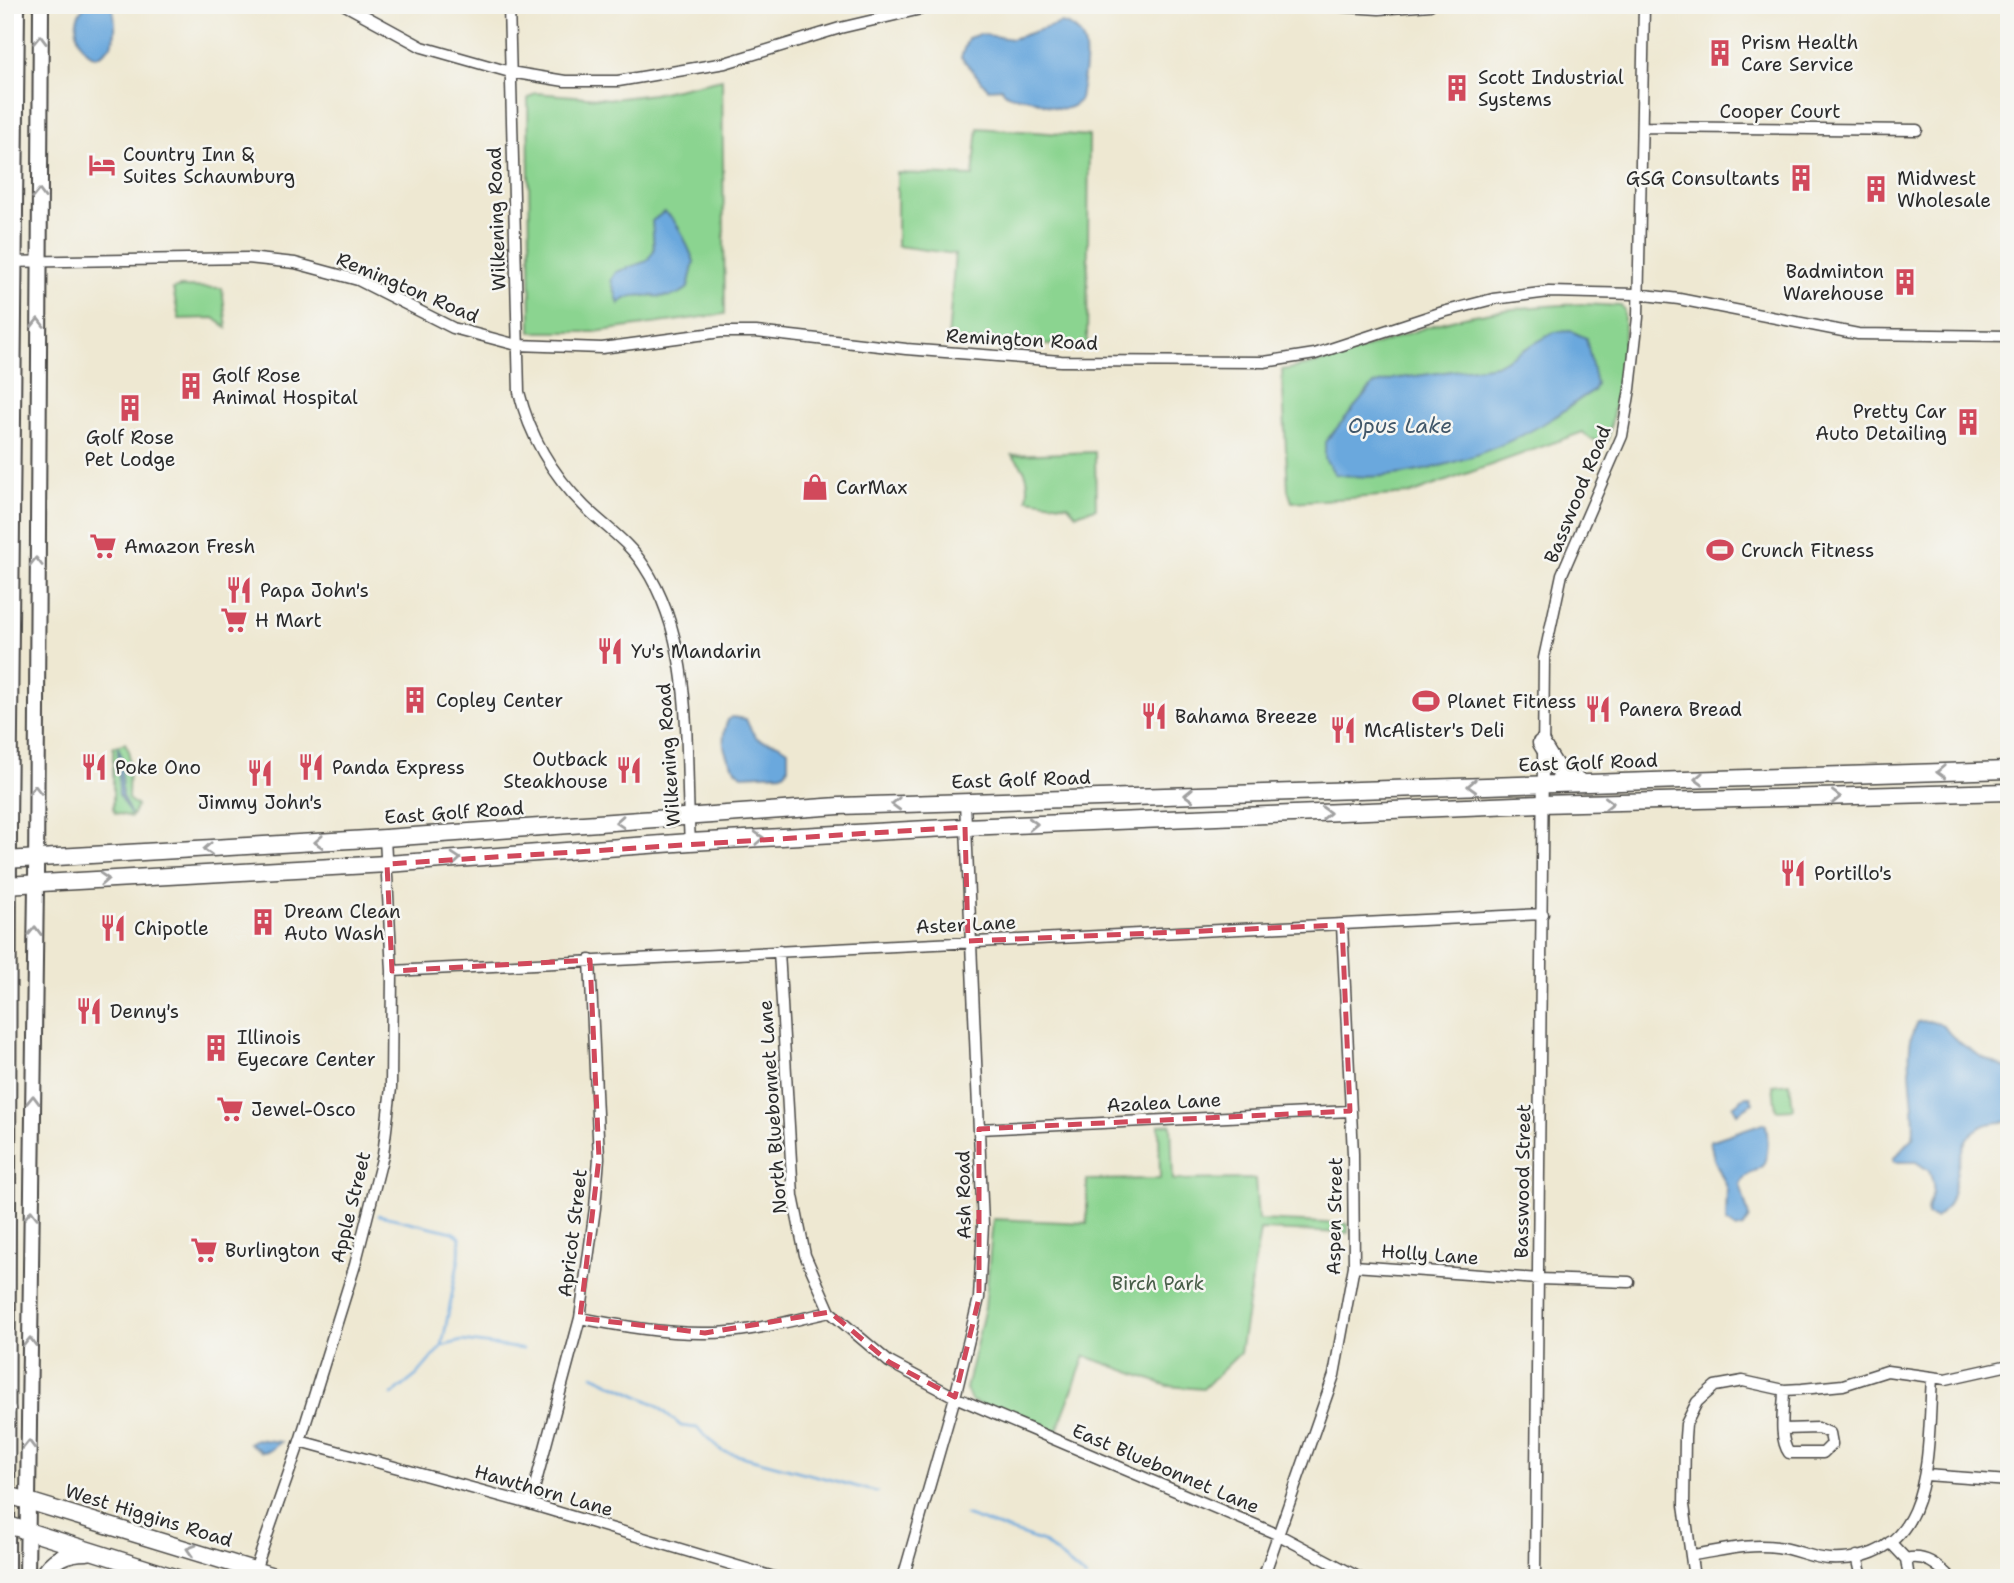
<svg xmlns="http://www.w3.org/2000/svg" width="2014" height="1583" font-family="'Shantell Sans',sans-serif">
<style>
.green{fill:#8bd490;stroke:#5b805e;stroke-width:2}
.water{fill:#6ba8dd;stroke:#4b6a84;stroke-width:2}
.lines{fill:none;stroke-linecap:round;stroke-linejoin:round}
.stream{stroke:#6ba8dd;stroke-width:2.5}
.minor-casing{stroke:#484744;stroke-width:13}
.secondary-casing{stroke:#484744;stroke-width:18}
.primary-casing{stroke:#484744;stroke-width:19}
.minor{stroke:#fff;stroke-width:10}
.secondary{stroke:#fff;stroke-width:14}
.primary{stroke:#fff;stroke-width:16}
.oneway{stroke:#a0a0a0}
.marked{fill:none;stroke:#d1495b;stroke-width:5;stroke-dasharray:14 9;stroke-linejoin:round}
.labels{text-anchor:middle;stroke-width:5;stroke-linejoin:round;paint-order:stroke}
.poi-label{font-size:19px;fill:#2b2b2b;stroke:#f6f6f2;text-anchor:start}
.street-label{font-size:19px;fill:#2b2b2b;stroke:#f6f6f2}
.park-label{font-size:19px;fill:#485e49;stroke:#f6f6f2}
.water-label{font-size:21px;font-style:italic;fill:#415769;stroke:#f6f6f2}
</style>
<rect width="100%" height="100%" fill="#f6f6f2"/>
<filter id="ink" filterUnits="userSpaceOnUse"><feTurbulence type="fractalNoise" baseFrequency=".0143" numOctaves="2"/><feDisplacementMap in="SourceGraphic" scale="14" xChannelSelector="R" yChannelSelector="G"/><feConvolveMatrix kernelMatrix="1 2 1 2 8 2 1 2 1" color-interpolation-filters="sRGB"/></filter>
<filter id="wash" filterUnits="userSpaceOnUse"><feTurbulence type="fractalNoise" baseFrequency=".00686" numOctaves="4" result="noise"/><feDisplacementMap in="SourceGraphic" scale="28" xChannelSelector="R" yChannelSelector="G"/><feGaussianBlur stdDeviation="1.57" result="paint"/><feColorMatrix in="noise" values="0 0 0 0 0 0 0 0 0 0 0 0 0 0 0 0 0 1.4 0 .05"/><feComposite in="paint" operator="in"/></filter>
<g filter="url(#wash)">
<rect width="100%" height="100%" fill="#eee8d2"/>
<!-- green -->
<path class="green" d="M 722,79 L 725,314 L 594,332 L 531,332 L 528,99 L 535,93 L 612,99 L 653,94 Z
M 978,128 L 1089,136 L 1087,347 L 948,340 L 955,254 L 897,246 L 897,173 L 973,176 Z
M 180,287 L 222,288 L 227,328 L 214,318 L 179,319 L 173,289 Z
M 1582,304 L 1621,306 L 1624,310 L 1624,358 L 1608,440 C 1598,442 1590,441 1583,432 L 1410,494 L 1292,502 L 1288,490 L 1282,370 C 1336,362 1385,340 1437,324 C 1484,310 1533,306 1582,304 Z
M 1095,452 L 1096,508 L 1076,514 L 1068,505 L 1027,499 C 1030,480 1027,469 1012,455 Z
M 125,743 L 129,751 L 128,799 L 137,806 L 131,817 L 115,813 L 113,808 L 113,747 Z
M 1790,1083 L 1793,1109 L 1776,1110 L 1773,1085 Z
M 1171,1124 L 1173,1180 L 1255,1179 L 1258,1220 L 1348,1224 L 1348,1233 L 1260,1230 L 1240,1353 L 1203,1389 L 1168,1386 L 1085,1356 L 1055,1436 L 971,1401 L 966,1389 L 985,1307 L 993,1219 L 1087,1223 L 1087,1180 L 1160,1179 L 1159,1125 Z"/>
<!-- water -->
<path class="water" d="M 86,5 L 112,5 C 117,26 119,47 96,57 C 76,50 69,19 86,5 Z
M 1061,23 C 1097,31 1084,71 1080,99 C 1068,117 1048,105 1033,100 C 1022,95 1008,100 1002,88 L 988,89 L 961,57 L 968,38 L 980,34 L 1012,39 Z
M 664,212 C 678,219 687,245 694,261 L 688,288 C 664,308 638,284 619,304 L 611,280 L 616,272 L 647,261 L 654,250 L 652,221 Z
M 1571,331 L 1586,338 L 1596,384 L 1593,391 C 1579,398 1567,410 1553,418 C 1495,454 1403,486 1335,474 L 1325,459 L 1325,442 L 1373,385 L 1393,379 L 1496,365 L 1555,332 Z
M 732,717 L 746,719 C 760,754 767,733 788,750 L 788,768 L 784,773 L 742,775 C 724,761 719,740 728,720 Z
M 118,747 L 121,755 L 122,796 L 131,815 L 119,796 Z
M 1928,1021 L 1944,1025 C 1950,1041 1992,1064 2009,1069 L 2009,1122 C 1938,1119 1971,1196 1936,1218 L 1927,1215 C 1926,1194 1940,1199 1929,1171 L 1916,1162 L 1894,1162 L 1893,1159 L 1913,1138 C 1918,1106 1900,1049 1917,1022 Z
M 1746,1096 L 1750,1096 L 1753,1103 L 1737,1113 L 1733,1106 Z
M 1763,1123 L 1766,1125 C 1768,1136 1769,1157 1762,1166 C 1754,1174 1746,1172 1740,1184 L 1749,1217 L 1744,1227 L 1736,1229 L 1726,1222 L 1727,1187 L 1714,1159 L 1710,1141 Z
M 256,1439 L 281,1442 L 269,1451 L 262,1452 L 249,1443 Z"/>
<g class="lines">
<!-- stream -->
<path class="stream" d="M 379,1215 L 453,1232 L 460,1237 L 459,1258 L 442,1346
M 442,1346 L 462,1341 L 523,1349
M 593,1375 L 655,1404 L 681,1426 L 697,1428 L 722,1451 L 877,1492
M 392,1395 L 417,1375 L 442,1346
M 965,1515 L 1043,1542 L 1086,1578"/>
</g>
</g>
<g filter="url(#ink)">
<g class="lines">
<defs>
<path id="minor" d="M 345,5 L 422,47 L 510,72 L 565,81 L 618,81 L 725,63 L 840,28 L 938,5
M 509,5 L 519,392 C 530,437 551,473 584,506 C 604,526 628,541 644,566 C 696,645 684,752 690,842
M 1315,5 L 1379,9 L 1430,5
M 1643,127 L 1917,130
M 5,262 L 248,258 L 295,263 L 358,280 L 453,328 L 517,345 L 602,348 L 721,332 L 756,332 L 906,349 L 1061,361 L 1264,362 L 1315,354 L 1443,312 L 1493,299 L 1549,292 L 1636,294 L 1679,299 L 1858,334 L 2009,336
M 779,951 L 793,1196 L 805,1255 L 830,1312 L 889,1362 L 955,1397 L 1279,1535 L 1360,1578
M 392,971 L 1543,914
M 979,1129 L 1350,1111
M 1354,1266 L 1539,1279 L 1629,1282
M 580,1318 C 621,1326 661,1333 702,1333 C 745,1334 789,1321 830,1312
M 1784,1429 L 1818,1428 L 1830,1433 L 1832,1444 L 1823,1453 L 1789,1453 C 1778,1438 1784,1407 1784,1390
M 300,1441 L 530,1504 L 777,1578
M 1926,1475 L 2009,1481
M 530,1504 L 580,1318 L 595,1208 L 599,1158 L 590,960
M 1890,1542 L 1906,1559 L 1909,1578
M 1693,1555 C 1720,1551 1749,1543 1777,1547 C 1795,1549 1811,1558 1829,1559 C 1936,1564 1927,1452 1932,1378
M 1857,1556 L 1862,1578
M 1906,1559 C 1925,1554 1937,1565 1951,1578
M 255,1570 L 300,1441 L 355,1265 L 383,1155 L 391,1088 L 392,971 L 385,838
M 903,1578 L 955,1397 L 979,1298 L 983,1225 L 965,802
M 1263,1578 L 1334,1375 L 1354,1266 L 1353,1154 L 1342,925
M 1535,1578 L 1544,658 L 1562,574 L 1622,436 L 1630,389 L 1638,317 L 1644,5
M 1694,1578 L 1684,1505 L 1685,1437 L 1686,1424 L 1697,1402 L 1715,1386 L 1743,1381 L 1784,1390 L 1802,1389 L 1843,1385 L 1887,1371 L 1946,1379 L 2009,1365"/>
<path id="secondary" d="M 7,1578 L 9,831 L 17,5
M 27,1578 L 36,883 L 41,5"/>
<path id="primary" d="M 1541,743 L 1557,769 L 1579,781
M 5,860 L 385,838 L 839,806 L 2009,770
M 5,885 L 387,864 L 690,842 L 965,827 L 1541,804 L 2009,792
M 5,1417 L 7,1409
M 5,1494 L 280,1578
M 5,1524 L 177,1578
M 41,1578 C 52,1558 67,1552 87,1552"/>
</defs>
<!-- minor casing -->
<use href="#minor" class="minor-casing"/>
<!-- secondary casing -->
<use href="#secondary" class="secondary-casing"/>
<!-- primary casing -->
<use href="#primary" class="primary-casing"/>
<!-- minor -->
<use href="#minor" class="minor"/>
<!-- secondary -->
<use href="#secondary" class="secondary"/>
<!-- primary -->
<use href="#primary" class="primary"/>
</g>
<!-- one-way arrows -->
<defs><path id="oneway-chevron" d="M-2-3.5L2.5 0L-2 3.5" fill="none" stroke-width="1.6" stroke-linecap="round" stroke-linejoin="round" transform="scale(1.75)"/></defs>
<g class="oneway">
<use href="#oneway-chevron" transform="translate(40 40) rotate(-89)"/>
<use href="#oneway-chevron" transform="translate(39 194) rotate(-89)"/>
<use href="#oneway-chevron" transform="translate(38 323) rotate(-90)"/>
<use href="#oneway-chevron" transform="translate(36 562) rotate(-90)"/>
<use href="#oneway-chevron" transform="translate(1941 772) rotate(178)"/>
<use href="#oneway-chevron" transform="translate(1699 779) rotate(178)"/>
<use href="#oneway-chevron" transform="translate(1472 786) rotate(178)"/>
<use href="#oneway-chevron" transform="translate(35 790) rotate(-90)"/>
<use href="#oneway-chevron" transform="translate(1189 795) rotate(178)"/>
<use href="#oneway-chevron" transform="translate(1836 797) rotate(-1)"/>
<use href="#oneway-chevron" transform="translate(1609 803) rotate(-1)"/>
<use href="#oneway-chevron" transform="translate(896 804) rotate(178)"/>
<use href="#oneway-chevron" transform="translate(1326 813) rotate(-2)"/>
<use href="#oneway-chevron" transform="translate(620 822) rotate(176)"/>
<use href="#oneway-chevron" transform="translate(1033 824) rotate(-2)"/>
<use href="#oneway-chevron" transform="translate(759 838) rotate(-3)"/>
<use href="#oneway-chevron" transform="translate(319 842) rotate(177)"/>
<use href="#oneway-chevron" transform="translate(208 849) rotate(177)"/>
<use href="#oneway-chevron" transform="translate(456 859) rotate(-4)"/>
<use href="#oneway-chevron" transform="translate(104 879) rotate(-3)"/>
<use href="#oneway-chevron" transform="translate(35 931) rotate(-89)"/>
<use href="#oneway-chevron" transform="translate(33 1100) rotate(-89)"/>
<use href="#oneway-chevron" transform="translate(31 1215) rotate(-90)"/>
<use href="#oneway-chevron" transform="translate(30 1342) rotate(-89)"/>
<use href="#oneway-chevron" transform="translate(29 1445) rotate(-89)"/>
<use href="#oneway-chevron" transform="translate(191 1550) rotate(-163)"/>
</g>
</g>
<!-- marked area -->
<path class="marked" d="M 965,827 L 968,941 L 1342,925 L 1350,1111 L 979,1129 L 979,1298 L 955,1397 L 889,1362 L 830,1312 L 705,1333 L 580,1318 L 599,1158 L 590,960 L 392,971 L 387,864 Z"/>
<!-- icons -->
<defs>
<symbol id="building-bare" viewBox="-9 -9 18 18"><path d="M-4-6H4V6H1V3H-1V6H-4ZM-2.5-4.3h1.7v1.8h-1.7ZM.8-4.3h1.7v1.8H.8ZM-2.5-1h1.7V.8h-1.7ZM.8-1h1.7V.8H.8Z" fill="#d1495b" stroke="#f6f6f2" stroke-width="2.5" paint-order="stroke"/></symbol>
<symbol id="hotel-bare" viewBox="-9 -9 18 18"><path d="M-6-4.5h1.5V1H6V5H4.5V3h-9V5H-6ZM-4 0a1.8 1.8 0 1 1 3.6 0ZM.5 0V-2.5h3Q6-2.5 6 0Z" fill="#d1495b" stroke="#f6f6f2" stroke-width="2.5" paint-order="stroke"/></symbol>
<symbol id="shop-bare" viewBox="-9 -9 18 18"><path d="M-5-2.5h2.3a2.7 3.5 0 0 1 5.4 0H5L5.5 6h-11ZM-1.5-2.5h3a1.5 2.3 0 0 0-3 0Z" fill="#d1495b" stroke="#f6f6f2" stroke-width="2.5" paint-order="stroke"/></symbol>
<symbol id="supermarket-bare" viewBox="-9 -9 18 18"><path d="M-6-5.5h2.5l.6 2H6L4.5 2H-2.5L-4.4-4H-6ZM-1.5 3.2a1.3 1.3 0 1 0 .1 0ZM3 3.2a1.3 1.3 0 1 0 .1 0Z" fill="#d1495b" stroke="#f6f6f2" stroke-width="2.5" paint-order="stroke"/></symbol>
<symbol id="stadium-bare" viewBox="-9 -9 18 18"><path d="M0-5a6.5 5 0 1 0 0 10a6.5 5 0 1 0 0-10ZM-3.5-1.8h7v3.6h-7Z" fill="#d1495b" stroke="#f6f6f2" stroke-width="2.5" paint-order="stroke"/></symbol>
<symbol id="restaurant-bare" viewBox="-9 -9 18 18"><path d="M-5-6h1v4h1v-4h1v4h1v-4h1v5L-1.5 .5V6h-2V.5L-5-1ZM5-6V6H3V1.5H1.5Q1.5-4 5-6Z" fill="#d1495b" stroke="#f6f6f2" stroke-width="2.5" paint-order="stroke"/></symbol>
</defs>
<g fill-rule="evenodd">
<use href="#building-bare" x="1701" y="34" width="38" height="38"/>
<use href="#building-bare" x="1438" y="69" width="38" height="38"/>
<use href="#hotel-bare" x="83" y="146" width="38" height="38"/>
<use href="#building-bare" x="1782" y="159" width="38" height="38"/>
<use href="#building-bare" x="1857" y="170" width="38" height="38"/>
<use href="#building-bare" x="1886" y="263" width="38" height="38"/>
<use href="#building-bare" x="172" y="367" width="38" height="38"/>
<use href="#building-bare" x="111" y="389" width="38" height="38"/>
<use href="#building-bare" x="1949" y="403" width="38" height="38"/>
<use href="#shop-bare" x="796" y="468" width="38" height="38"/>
<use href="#supermarket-bare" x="84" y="527" width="38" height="38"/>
<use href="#stadium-bare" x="1701" y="531" width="38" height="38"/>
<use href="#restaurant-bare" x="220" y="571" width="38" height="38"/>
<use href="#supermarket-bare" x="215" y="601" width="38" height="38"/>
<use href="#restaurant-bare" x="591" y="632" width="38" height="38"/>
<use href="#building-bare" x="396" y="681" width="38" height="38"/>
<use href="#stadium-bare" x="1407" y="682" width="38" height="38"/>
<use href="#restaurant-bare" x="1579" y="690" width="38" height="38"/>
<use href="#restaurant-bare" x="1135" y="697" width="38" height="38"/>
<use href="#restaurant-bare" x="1324" y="711" width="38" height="38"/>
<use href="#restaurant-bare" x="75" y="748" width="38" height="38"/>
<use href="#restaurant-bare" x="292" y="748" width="38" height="38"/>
<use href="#restaurant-bare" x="610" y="751" width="38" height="38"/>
<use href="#restaurant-bare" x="241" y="754" width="38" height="38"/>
<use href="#restaurant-bare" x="1774" y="854" width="38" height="38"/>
<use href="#building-bare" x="244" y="903" width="38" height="38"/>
<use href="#restaurant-bare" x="94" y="909" width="38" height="38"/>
<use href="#restaurant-bare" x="70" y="992" width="38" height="38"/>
<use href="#building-bare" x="197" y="1029" width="38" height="38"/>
<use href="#supermarket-bare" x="211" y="1090" width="38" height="38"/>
<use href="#supermarket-bare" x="185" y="1231" width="38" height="38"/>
</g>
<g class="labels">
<!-- poi labels -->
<g class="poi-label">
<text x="1741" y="49">Prism Health<tspan x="1741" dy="22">Care Service</tspan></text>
<text x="1478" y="84">Scott Industrial<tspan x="1478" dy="22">Systems</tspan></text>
<text x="123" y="161">Country Inn &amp;<tspan x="123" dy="22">Suites Schaumburg</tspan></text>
<text x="1780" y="185" text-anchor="end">GSG Consultants</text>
<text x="1897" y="185">Midwest<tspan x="1897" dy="22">Wholesale</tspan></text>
<text x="1884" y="278" text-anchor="end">Badminton<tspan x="1884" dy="22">Warehouse</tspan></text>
<text x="212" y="382">Golf Rose<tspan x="212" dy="22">Animal Hospital</tspan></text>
<text x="1947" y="418" text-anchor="end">Pretty Car<tspan x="1947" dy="22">Auto Detailing</tspan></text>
<text x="130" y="444" text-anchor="middle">Golf Rose<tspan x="130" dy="22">Pet Lodge</tspan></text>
<text x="836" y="494">CarMax</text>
<text x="124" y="553">Amazon Fresh</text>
<text x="1741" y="557">Crunch Fitness</text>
<text x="260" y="597">Papa John's</text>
<text x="255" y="627">H Mart</text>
<text x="631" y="658">Yu's Mandarin</text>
<text x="436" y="707">Copley Center</text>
<text x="1447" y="708">Planet Fitness</text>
<text x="1619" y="716">Panera Bread</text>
<text x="1175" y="723">Bahama Breeze</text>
<text x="1364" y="737">McAlister's Deli</text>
<text x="608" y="766" text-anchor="end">Outback<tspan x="608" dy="22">Steakhouse</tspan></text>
<text x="115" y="774">Poke Ono</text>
<text x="332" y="774">Panda Express</text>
<text x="260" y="809" text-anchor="middle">Jimmy John's</text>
<text x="1814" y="880">Portillo's</text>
<text x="284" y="918">Dream Clean<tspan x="284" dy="22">Auto Wash</tspan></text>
<text x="134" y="935">Chipotle</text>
<text x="110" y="1018">Denny's</text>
<text x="237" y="1044">Illinois<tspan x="237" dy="22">Eyecare Center</tspan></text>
<text x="251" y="1116">Jewel-Osco</text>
<text x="225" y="1257">Burlington</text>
</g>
<!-- street labels -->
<g class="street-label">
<text x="1780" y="118">Cooper Court</text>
<text transform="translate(496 219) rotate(-92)" y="7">Wilkening Road</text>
<text transform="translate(408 287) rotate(23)" y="7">Remington Road</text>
<text transform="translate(1022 339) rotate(3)" y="7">Remington Road</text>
<text transform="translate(1577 494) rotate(-68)" y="7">Basswood Road</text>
<text transform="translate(668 755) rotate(-94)" y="7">Wilkening Road</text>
<text transform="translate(1588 762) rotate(-2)" y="7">East Golf Road</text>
<text transform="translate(1021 779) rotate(-2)" y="7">East Golf Road</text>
<text transform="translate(454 812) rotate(-4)" y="7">East Golf Road</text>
<text transform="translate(966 924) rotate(-3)" y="7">Aster Lane</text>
<text transform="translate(1164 1102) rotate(-3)" y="7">Azalea Lane</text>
<text transform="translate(772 1107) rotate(-94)" y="7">North Bluebonnet Lane</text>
<text transform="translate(1522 1181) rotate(-89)" y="7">Basswood Street</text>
<text transform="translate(963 1195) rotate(-91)" y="7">Ash Road</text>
<text transform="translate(350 1207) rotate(-76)" y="7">Apple Street</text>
<text transform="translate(1334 1216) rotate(-89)" y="7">Aspen Street</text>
<text transform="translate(572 1233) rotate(-83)" y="7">Apricot Street</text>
<text transform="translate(1430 1254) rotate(4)" y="7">Holly Lane</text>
<text transform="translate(1166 1468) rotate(23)" y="7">East Bluebonnet Lane</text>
<text transform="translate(544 1490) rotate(16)" y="7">Hawthorn Lane</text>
<text transform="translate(149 1515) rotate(17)" y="7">West Higgins Road</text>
</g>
<!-- park labels -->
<g class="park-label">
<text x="1158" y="1290">Birch Park</text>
</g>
<!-- water labels -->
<g class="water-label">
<text x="1400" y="433">Opus Lake</text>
</g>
</g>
<!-- margin -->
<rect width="2014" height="1583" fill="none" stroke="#f6f6f2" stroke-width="28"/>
</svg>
